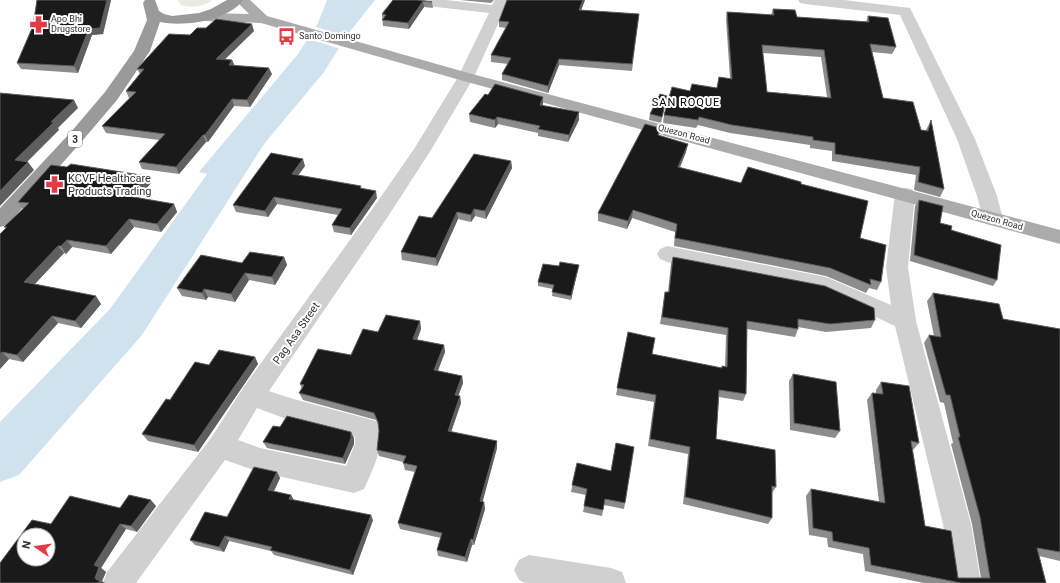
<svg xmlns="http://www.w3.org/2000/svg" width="1060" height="583" font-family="Roboto,sans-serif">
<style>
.green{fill:#e6ecdf}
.water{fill:#cfe2ee}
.pier{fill:#fff}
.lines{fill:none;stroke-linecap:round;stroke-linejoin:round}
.river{fill:#cfe2ee;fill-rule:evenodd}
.minor{fill:#d0d0d0;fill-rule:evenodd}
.major{fill:#ababab;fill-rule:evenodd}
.highway{fill:#9a9a9a;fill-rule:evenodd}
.wall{fill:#8c8c8c;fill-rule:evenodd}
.shaded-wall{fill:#5f5f5f}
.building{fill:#1a1a1a;stroke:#5f5f5f;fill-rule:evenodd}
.labels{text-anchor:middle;stroke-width:4;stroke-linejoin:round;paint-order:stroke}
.far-poi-label{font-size:9px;fill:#333;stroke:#fff;text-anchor:start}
.far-street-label{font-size:9px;fill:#333;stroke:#fff}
.shield{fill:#fff;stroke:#707070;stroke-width:1}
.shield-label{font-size:10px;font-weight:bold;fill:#333}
.far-quarter-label{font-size:11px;letter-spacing:1px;fill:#000;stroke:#fff}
.poi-label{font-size:11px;fill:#333;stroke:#fff;text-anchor:start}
.street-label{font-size:11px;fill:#333;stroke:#fff}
</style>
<rect width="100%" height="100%" fill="#fff"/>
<!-- green -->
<path class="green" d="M 178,0 L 212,0 C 204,7 191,8 181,5 Z"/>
<!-- water -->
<path class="water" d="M 327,0 L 375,0 L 348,34 L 324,72 L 234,180 L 199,172 L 298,54 L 318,23 Z"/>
<!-- pier -->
<path class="pier" d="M 313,26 L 348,37 L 341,49 L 305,38 Z"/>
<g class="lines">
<!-- river -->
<path class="river" d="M 258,116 L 270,120 L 275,127 L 142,335 L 19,475 L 0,482 L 0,422 L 110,309 L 246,120 Z"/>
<!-- minor -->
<path class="minor" d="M 403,0 L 446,0 L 492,5 L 495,0 L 509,0 L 474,77 L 431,150 L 387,218 L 269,391 L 290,398 L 376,421 C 387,444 373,468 364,489 L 354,493 L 260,472 L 225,460 L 136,583 L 103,583 L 107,572 L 211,438 L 243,388 L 373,208 L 414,149 L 458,77 L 489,13 L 410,4 L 405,3 ZM 257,408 L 289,420 L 355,437 L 355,444 L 346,466 L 260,448 L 238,440 Z
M 798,0 L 844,0 L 910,8 L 975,139 L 997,196 L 1003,219 L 1000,224 L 993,226 L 986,224 L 983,219 L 977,196 L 957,139 L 900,15 L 805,4 L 800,3 Z
M 905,188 L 912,189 L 915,194 L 908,267 L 916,321 L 971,524 L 981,583 L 951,583 L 943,524 L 895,326 L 822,292 L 667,262 L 660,259 L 657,254 L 660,249 L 667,246 L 826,277 L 891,305 L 886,267 L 895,194 L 898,189 Z
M 529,555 L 611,568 L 622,572 L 626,583 L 525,583 L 519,580 L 514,570 L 519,560 Z"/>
<!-- major -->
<path class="major" d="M 235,0 L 250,0 L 267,16 L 472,74 L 1060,230 L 1060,244 L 460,80 L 261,23 L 205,21 L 200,20 L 198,17 L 200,14 L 205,13 L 249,14 Z"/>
<!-- highway -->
<path class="highway" d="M 145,0 L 155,0 L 159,11 L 164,14 L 172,16 L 199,13 L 211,9 L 227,0 L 243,0 C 228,21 184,27 160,22 L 150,51 L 117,100 L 83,140 L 7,225 L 0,227 L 0,208 L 71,132 L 105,92 L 134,51 L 147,20 L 143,3 Z"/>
</g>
<!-- wall -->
<path class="wall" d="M 37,0 L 111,0 L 103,34 L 92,35 L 78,73 L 21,69 L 17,63 L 33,26 Z
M 417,0 L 432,2 L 433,8 L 424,7 L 409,29 L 383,26 L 382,14 Z
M 460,0 L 494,0 L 491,3 Z
M 585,0 L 581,10 L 639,14 L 632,71 L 559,65 L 548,93 L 502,80 L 502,74 L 508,64 L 491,62 L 491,55 L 506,28 L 499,27 L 499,21 Z
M 773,9 L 797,17 L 866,22 L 868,16 L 896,47 L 892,54 L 872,52 L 883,98 L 921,130 L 926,130 L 931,120 L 944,189 L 940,197 L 914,190 L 916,175 L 832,161 L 832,151 L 810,148 L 810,145 L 730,133 L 698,125 L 696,128 L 663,123 L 664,115 L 690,91 L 717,88 L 730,78 L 726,19 L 727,12 L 771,15 ZM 763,53 L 821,57 L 827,97 L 767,92 Z
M 254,31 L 225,59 L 232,60 L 234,65 L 272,74 L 250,107 L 234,106 L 208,142 L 206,142 L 179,174 L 142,169 L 139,162 L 159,140 L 106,133 L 102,126 L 129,98 L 126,91 L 140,74 L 137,69 L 190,35 Z
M 488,95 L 543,97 L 543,106 L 579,112 L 579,120 L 568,142 L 538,136 L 538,133 L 498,124 L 495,128 L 470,122 L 469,114 Z
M 667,96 L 661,123 L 649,120 L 650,114 Z
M 659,135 L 686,152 L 680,168 L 741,183 L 801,184 L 860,238 L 881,282 L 877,290 L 869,288 L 866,293 L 826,276 L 674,246 L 675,232 L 632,218 L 627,229 L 598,221 L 598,213 Z
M 511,161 L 512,168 L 486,219 L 475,216 L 471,222 L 458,219 L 437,266 L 402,260 L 401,252 L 432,218 Z
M 305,166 L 298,175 L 362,188 L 377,198 L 351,235 L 334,232 L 332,225 L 338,215 L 277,204 L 268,217 L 236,212 L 233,205 Z
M 147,176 L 151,183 L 138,198 L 174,204 L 177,212 L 161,232 L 134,227 L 111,254 L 72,247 L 66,254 L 64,253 L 35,284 L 101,304 L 81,328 L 58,323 L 23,362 L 9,359 L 0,369 L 5,228 L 4,227 L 23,209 L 18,202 Z
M 919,200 L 940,223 L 951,230 L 997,280 L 993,286 L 910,261 L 915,206 Z
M 284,257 L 287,265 L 275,285 L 249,280 L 235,302 L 208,297 L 206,300 L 182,296 L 177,288 L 242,263 Z
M 673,257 L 875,320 L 871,328 L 826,332 L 798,327 L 798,329 L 795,337 L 747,329 L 746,394 L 743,401 L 719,397 L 716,439 L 776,487 L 772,493 L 772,518 L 768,524 L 683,504 L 688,454 L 648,446 L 654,402 L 616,395 L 628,332 L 652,354 L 721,368 L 722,366 L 725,366 L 726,335 L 660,324 L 665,292 L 668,292 L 671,264 Z
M 578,269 L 571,300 L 552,296 L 553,289 L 538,286 L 538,282 Z
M 933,293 L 1003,319 L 1060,329 L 1060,561 L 1039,556 L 1046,583 L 924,583 L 865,571 L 863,554 L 828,547 L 827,538 L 809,535 L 806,496 L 811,489 L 879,502 L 867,400 L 872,393 L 876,393 L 876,390 L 881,382 L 919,443 L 913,450 L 912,450 L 925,526 L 958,578 L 981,578 L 972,524 L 951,444 L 953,443 L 944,403 L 940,402 L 924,343 L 929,335 L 934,336 L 927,301 Z
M 420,321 L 421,329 L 417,340 L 444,345 L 445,352 L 438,371 L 462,376 L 463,383 L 458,396 L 460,396 L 461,403 L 451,432 L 497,441 L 497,448 L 482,502 L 484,502 L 485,509 L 474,545 L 472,545 L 467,562 L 438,556 L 437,550 L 441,538 L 400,529 L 398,523 L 415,472 L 405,470 L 403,463 L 403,462 L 379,456 L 377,450 L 379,431 L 378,425 L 376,420 L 303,400 L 299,393 L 302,389 L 300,384 L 351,355 L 378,332 Z
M 255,357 L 258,364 L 198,452 L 148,441 L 142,434 L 170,400 L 209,365 Z
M 793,374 L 840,431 L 835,438 L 790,430 L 789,381 Z
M 280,427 L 354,438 L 354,444 L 345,464 L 267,448 L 263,442 Z
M 577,463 L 625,503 L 624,509 L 604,505 L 602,516 L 583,512 L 586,495 L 571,492 Z
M 277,472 L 280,478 L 274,491 L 294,500 L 373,520 L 353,575 L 274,555 L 271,551 L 229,541 L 224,552 L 195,545 L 190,540 L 227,517 Z
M 156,506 L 137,532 L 126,529 L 101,568 L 106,572 L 102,581 L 0,583 L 51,524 L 120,508 Z"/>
<!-- shaded-wall -->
<path class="shaded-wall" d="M 107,0 L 111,0 L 103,34 L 92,35 L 78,73 L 74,66 L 89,29 Z
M 583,0 L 585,0 L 579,16 L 579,10 Z
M 423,1 L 424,7 L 409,29 L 408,23 Z
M 252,24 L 254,31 L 218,66 L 216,59 Z
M 559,59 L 559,65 L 548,93 L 548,86 Z
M 232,60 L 235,66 L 229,65 Z
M 269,68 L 272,74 L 250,107 L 247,100 Z
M 543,97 L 543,104 L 540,112 L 540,105 Z
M 232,99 L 234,106 L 208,142 L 205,135 Z
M 74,100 L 78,108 L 58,128 L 59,130 L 21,168 L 15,160 L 51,122 Z
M 579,112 L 579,120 L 568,142 L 569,135 Z
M 497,117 L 498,124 L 495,128 L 495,120 Z
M 203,135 L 206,142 L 179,174 L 176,167 Z
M 688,144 L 686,152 L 676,175 L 678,167 Z
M 303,159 L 305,166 L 294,181 L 292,174 Z
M 511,161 L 512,168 L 486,219 L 485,211 Z
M 28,162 L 34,170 L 0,206 L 0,191 Z
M 147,176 L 151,183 L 132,204 L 128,196 Z
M 376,191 L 377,198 L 351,235 L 350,228 Z
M 274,197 L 277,204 L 268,217 L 265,211 Z
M 174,204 L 177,212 L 161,232 L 157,224 Z
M 474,209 L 475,216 L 471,222 L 471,215 Z
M 633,210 L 632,218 L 627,229 L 628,221 Z
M 457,212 L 458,219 L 437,266 L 436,258 Z
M 129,219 L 134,227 L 111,254 L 106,246 Z
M 67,240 L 72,247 L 66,254 L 61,246 Z
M 58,246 L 64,253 L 30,289 L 24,282 Z
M 284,257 L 287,265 L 275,285 L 272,277 Z
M 579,265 L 578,269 L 571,300 L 571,296 Z
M 245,273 L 249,280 L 235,302 L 231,294 Z
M 204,289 L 208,297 L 206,300 L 202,293 Z
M 96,296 L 101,304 L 81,328 L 75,321 Z
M 52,316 L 58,323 L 23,362 L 17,355 Z
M 420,321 L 421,329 L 414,347 L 413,339 Z
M 444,345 L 445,352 L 435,377 L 434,370 Z
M 2,352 L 9,359 L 0,369 L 0,354 Z
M 255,357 L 258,364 L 198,452 L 194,445 Z
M 462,376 L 463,383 L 456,402 L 455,395 Z
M 460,396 L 461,403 L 449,438 L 448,431 Z
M 351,432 L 354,438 L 354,444 L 345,464 L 343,458 Z
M 497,441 L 497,448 L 481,508 L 480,501 Z
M 277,472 L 280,478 L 272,495 L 268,490 Z
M 291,495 L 294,500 L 289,499 Z
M 151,500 L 156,506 L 137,532 L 131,526 Z
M 484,502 L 485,509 L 474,545 L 473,540 Z
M 371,515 L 373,520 L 353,575 L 350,570 Z
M 120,524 L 126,529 L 101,568 L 106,572 L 102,581 L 105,583 L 98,583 L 95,578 L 94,565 Z
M 225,536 L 229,541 L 224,552 L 219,547 Z
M 471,539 L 472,545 L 467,562 L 465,557 Z"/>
<!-- building -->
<path class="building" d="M 37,0 L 107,0 L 100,28 L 89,29 L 74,66 L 17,63 L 33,26 Z
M 393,0 L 417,0 L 432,2 L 423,1 L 408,23 L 382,20 L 386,15 L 382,14 Z
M 507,0 L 583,0 L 579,10 L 639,14 L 632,64 L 559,59 L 548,86 L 502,74 L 511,58 L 491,55 L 509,22 L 499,21 Z
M 773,9 L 795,10 L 797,17 L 869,22 L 868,16 L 888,18 L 896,47 L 870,44 L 883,98 L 913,102 L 921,130 L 928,131 L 931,120 L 944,189 L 918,182 L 920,167 L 835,154 L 835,143 L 813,140 L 813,137 L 732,125 L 699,117 L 698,120 L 664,115 L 672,87 L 690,91 L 692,84 L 717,88 L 719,77 L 732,79 L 727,12 L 774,15 ZM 762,45 L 824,50 L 831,98 L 767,92 Z
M 216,19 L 252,24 L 216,59 L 232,60 L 229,65 L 269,68 L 247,100 L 232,99 L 205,135 L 203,135 L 176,167 L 139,162 L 165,134 L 102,126 L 136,92 L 126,91 L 144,69 L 137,69 L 169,34 L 190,35 L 197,28 L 206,28 Z
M 495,84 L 543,97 L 540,105 L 579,112 L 569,135 L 538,129 L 540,126 L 497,117 L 495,120 L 469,114 L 485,94 L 488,95 Z
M 0,93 L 74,100 L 51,122 L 54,122 L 15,160 L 28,162 L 0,191 Z
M 660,94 L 667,96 L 662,117 L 650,114 Z
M 645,124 L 660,128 L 658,135 L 688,144 L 678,167 L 741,183 L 748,167 L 801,182 L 801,184 L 868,201 L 860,238 L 886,245 L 881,282 L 870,279 L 871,285 L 830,268 L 675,238 L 677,224 L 633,210 L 628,221 L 598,213 Z
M 271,153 L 303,159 L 292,174 L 361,186 L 360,188 L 376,191 L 350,228 L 332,225 L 342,209 L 274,197 L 265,211 L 233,205 Z
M 474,154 L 511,161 L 485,211 L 474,209 L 471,215 L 457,212 L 436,258 L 401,252 L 419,216 L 432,218 Z
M 71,164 L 147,176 L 128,196 L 174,204 L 157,224 L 129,219 L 106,246 L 67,240 L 61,246 L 58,246 L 24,282 L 96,296 L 75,321 L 52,316 L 17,355 L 2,352 L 0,354 L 0,234 L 7,227 L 4,227 L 29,203 L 18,202 L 51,165 L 67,167 Z
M 919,200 L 943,206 L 940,223 L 952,226 L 951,230 L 1001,245 L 997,280 L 914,255 Z
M 250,252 L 284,257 L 272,277 L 245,273 L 231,294 L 204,289 L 202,293 L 177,288 L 201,255 L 242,263 Z
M 673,257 L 825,286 L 874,308 L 875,320 L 830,324 L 798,319 L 798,329 L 747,321 L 746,394 L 719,390 L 716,439 L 775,450 L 776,487 L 772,486 L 772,518 L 685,497 L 690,447 L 650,439 L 656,395 L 617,388 L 628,332 L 655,338 L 652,354 L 722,368 L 722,366 L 727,367 L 728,328 L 662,317 L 665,292 L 669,292 Z
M 560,262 L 579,265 L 571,296 L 552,292 L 554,285 L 538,282 L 543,264 L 559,266 Z
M 933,293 L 999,304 L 1003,319 L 1060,329 L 1060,552 L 1037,548 L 1046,583 L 961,583 L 871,565 L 869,548 L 833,541 L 832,532 L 813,528 L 811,489 L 885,503 L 872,393 L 883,394 L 881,382 L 909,386 L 919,443 L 911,441 L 925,526 L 951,531 L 958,578 L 990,578 L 980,517 L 958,437 L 960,437 L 950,395 L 946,395 L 929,335 L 941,337 Z
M 386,315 L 420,321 L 413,339 L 444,345 L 434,370 L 462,376 L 455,395 L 460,396 L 448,431 L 497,441 L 480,501 L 484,502 L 473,540 L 471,539 L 465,557 L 437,550 L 442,533 L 398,523 L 417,466 L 403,463 L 406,456 L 377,450 L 379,431 L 378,422 L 374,413 L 299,393 L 304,385 L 300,384 L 318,349 L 351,355 L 363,329 L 378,332 Z
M 219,350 L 255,357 L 194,445 L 142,434 L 166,399 L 170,400 L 195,362 L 209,365 Z
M 793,374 L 836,382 L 840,431 L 794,423 Z
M 287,416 L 351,432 L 351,438 L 343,458 L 263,442 L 273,426 L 280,427 Z
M 616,443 L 634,447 L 625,503 L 605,499 L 603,510 L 584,506 L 587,489 L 572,485 L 577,463 L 611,471 Z
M 254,467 L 277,472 L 268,490 L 291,495 L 289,499 L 371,515 L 350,570 L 270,550 L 272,547 L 225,536 L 219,547 L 190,540 L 205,512 L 227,517 Z
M 129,495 L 151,500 L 131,526 L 120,524 L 94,565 L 99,567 L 95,578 L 97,580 L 100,580 L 98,583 L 0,583 L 0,563 L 32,520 L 51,524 L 70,496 L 120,508 ZM 24,535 L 48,535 L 48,559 L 24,559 Z"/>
<!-- icons -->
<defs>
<symbol id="pharmacy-bare" viewBox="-9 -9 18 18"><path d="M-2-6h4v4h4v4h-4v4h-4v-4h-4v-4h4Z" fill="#e63946" stroke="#fff" stroke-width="2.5" paint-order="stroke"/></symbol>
<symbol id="bus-bare" viewBox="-9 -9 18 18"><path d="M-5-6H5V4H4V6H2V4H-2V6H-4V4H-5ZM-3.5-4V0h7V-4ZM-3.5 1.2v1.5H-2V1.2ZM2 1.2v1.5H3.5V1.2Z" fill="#e63946" stroke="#fff" stroke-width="2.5" paint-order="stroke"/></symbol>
</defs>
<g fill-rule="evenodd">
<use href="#pharmacy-bare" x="26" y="12" width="25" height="25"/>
<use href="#bus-bare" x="274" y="24" width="25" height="25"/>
<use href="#pharmacy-bare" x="42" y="172" width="25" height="25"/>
</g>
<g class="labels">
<!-- far-poi labels -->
<g class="far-poi-label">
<text x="51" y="22">Apo Bhi<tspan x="51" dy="10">Drugstore</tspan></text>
<text x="299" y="39">Santo Domingo</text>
</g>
<!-- far-street labels -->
<g class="far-street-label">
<text transform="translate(684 134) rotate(15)" y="3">Quezon Road</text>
<text transform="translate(997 220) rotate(16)" y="3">Quezon Road</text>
</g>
<!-- shield labels -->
<rect class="shield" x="68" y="131" width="14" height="16" rx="3"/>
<g class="shield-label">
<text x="75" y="143">3</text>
</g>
<!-- far-quarter labels -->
<g class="far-quarter-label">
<text x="686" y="106">SAN ROQUE</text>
</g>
<!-- poi labels -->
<g class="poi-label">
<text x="68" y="182">KCVF Healthcare<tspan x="68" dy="13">Products Trading</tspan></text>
</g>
<!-- street labels -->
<g class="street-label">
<text transform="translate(296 333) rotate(-55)" y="4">Pag Asa Street</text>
</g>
</g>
<!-- north arrow -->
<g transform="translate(36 547) rotate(283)"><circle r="19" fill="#ffffff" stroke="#adadad"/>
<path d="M0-3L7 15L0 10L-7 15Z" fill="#e63946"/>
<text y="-6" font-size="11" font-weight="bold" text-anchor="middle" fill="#333333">N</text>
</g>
</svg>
